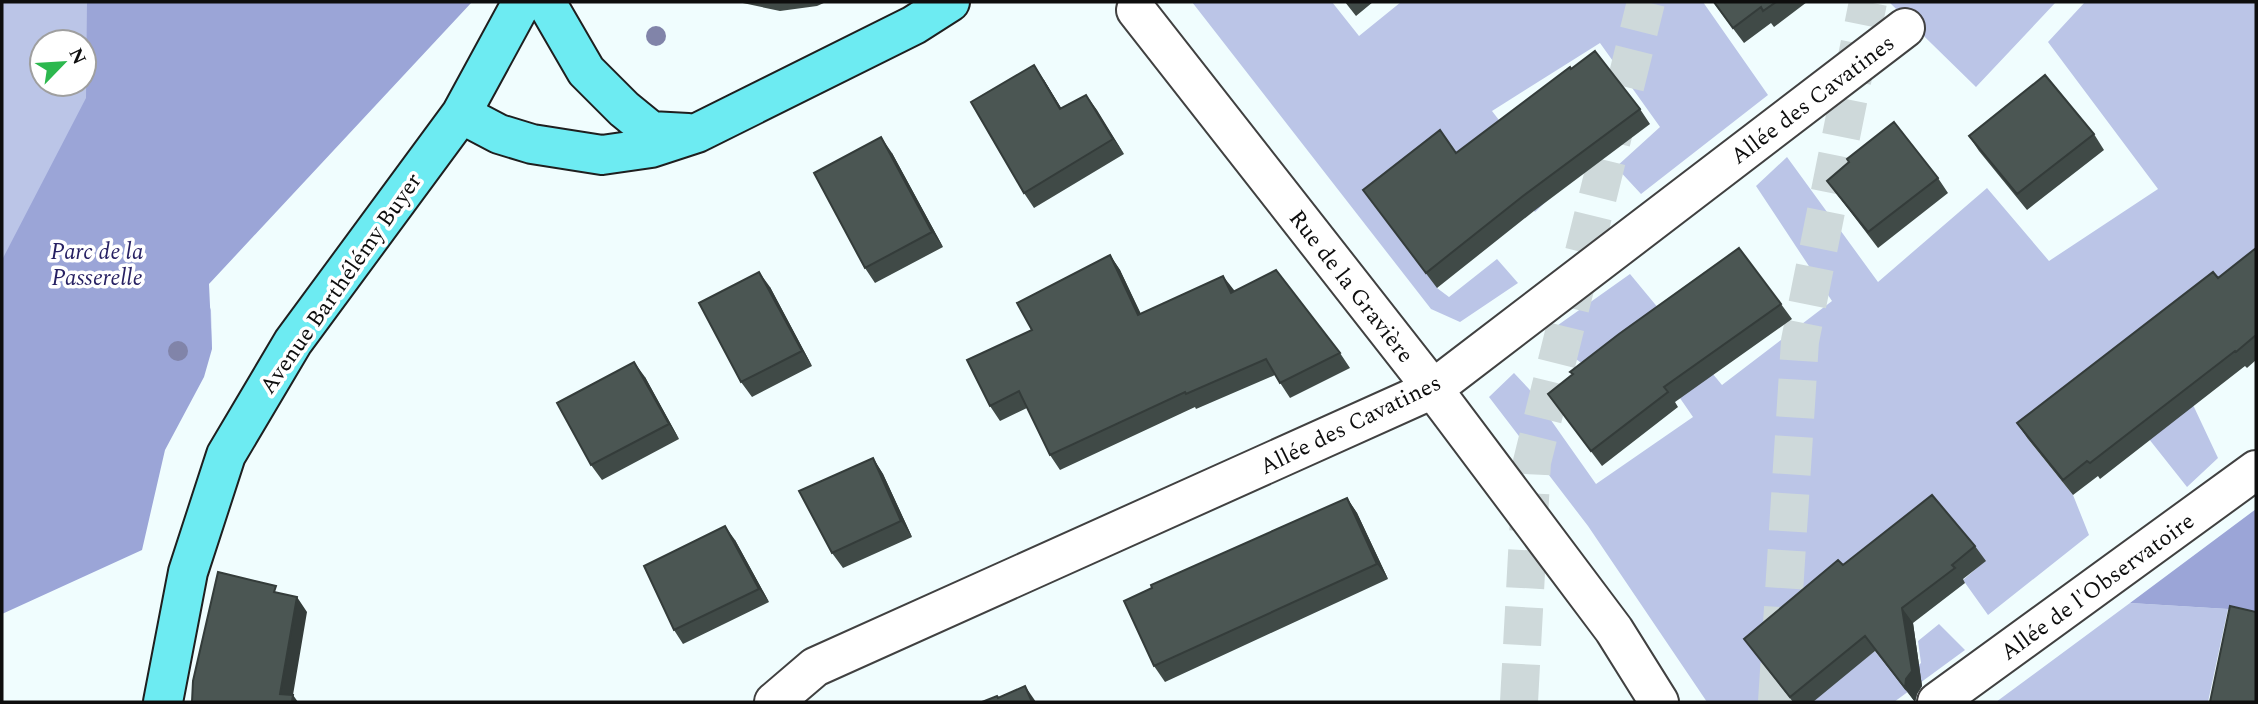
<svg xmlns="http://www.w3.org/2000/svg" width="2258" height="704" font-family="Spectral,serif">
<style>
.green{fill:#bbc5e7;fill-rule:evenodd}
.forest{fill:#9ba5d7}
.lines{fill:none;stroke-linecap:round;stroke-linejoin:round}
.highway-tunnel{stroke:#ced9da;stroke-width:38;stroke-dasharray:38 19;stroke-linecap:butt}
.minor-casing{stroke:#414141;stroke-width:42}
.major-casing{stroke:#1f1f1f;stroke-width:42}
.minor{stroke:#fff;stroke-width:38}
.major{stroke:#6debf2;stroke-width:38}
.tree{fill:#8184a9}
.wall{fill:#404a47}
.shaded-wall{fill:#343c3a}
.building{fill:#4b5653;stroke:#343c3a;stroke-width:2}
.labels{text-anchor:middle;stroke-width:7;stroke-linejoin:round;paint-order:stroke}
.street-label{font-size:23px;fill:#0e0e0e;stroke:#fff}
.park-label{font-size:23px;font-style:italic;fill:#272163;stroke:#fff}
</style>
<rect width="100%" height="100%" fill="#f0fdfe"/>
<!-- green -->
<path class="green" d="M 2,2 L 89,2 L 211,310 L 212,349 L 2,335 ZM 42,42 L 84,42 L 84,84 L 42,84 Z
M 1192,2 L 1332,2 L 1359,36 L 1401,2 L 1703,2 L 1768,95 L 1641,194 L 1616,167 L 1660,127 L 1600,43 L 1492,111 L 1555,193 L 1535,212 L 1486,155 L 1437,288 L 1449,297 L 1497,259 L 1518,283 L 1460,322 L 1431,309 Z
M 1889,2 L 2056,2 L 1976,87 Z
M 2085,2 L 2256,2 L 2256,329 L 2148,347 L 2194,407 L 2218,458 L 2187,487 L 2103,381 L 2028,439 L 2073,495 L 2089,535 L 1988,615 L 1963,580 L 1985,561 L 1755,653 L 1791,702 L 1707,702 L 1588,526 L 1489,397 L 1514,373 L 1529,389 L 1596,484 L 1693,417 L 1633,330 L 1584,365 L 1544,335 L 1630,274 L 1722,385 L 1832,301 L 1756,186 L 1787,157 L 1878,282 L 1987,188 L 2049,261 L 2158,189 L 2048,42 Z
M 2130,603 L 2228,609 L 2208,702 L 1996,702 Z
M 1939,624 L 1965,650 L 1894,702 L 1808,702 L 1875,651 L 1899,681 L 1921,663 L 1918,641 Z"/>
<!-- forest -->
<path class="forest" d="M 87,2 L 472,2 L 209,284 L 212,349 L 204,377 L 165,450 L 142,550 L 2,614 L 2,260 L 86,98 Z
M 2256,509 L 2256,617 L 2228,609 L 2130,603 Z"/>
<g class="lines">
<!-- highway-tunnel -->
<path class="highway-tunnel" d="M 1519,702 L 1532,462 L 1646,2
M 1777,702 L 1800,341 L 1868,2"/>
<defs>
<path id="minor" d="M 1136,10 L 1433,389 L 1614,630 L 1659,702
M 774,702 L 815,667 L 1433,389 L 1905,28
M 1937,702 L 2256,470"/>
<path id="major" d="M 546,2 L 586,71 L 624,109 L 651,131 L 688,133
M 461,114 L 499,134 L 532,144 L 602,155 L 651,148 L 697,133 L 914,25 L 950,2
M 163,702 L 188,572 L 226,455 L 293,342 L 461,114 L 522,2"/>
</defs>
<!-- minor casing -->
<use href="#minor" class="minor-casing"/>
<!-- major casing -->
<use href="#major" class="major-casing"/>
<!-- minor -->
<use href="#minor" class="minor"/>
<!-- major -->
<use href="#major" class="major"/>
</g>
<!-- trees -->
<g class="tree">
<circle cx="656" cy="36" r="10"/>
<circle cx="178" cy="351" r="10"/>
</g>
<!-- wall -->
<path class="wall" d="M 738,2 L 826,2 L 817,6 L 780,11 Z
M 1345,2 L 1373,2 L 1356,16 Z
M 1713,2 L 1807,2 L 1774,27 L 1771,23 L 1744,43 Z
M 1571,69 L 1640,109 L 1650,124 L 1534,211 L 1437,288 L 1363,190 L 1456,153 Z
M 1044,80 L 1061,108 L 1086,95 L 1124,154 L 1034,208 L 1024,193 Z
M 2094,134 L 2104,150 L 2027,210 L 1979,151 L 1969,136 Z
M 892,153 L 943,247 L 875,283 L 865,268 Z
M 1938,178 L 1948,193 L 1878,248 L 1827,181 Z
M 2256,248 L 2256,360 L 2247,368 L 2245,366 L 2100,479 L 2098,476 L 2073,495 L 2028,439 L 2017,423 L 2218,278 Z
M 1110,255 L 1120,270 L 1141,314 L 1234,292 L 1340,353 L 1350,368 L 1290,398 L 1275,375 L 1196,409 L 1195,407 L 1060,470 L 1050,455 L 1027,408 L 1000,421 L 990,406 Z
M 770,287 L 812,366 L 752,397 L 741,382 Z
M 1781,304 L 1792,319 L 1675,402 L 1678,407 L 1602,466 L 1548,394 Z
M 645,377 L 679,439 L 602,480 L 591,465 Z
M 873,458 L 883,474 L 912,537 L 843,568 L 832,553 Z
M 1347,498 L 1357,513 L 1388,579 L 1165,682 L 1154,666 Z
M 735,540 L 769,602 L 683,644 L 674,630 Z
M 1975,546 L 1986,561 L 1963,579 L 1965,583 L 1913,623 L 1922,686 L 1917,694 L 1915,702 L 1875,651 L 1813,702 L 1793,702 L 1744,639 L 1843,565 Z"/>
<!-- shaded-wall -->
<path class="shaded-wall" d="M 1034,65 L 1044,80 L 1071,124 L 1060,109 Z
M 1086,95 L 1097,110 L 1124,154 L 1113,139 Z
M 881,137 L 892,153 L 943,247 L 932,232 Z
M 1110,255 L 1120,270 L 1148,330 L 1138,315 Z
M 759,272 L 770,287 L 812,366 L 802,351 Z
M 1223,276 L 1234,290 L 1242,308 L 1231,293 Z
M 634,362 L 645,377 L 679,439 L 669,424 Z
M 873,458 L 883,474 L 912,537 L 901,521 Z
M 1347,498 L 1357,513 L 1388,579 L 1377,564 Z
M 725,526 L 735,540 L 769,602 L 759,589 Z
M 297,597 L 307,612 L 293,695 L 298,702 L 292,702 L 280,694 Z
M 1902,608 L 1913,623 L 1922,686 L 1917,694 L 1915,702 L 1905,688 L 1906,679 Z
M 1025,686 L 1036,702 L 1032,702 Z"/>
<!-- building -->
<path class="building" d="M 1714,2 L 1776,2 L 1763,11 L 1761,7 L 1733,28 Z
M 1595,51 L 1640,109 L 1523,196 L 1426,273 L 1363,190 L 1440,130 L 1456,153 L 1570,67 L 1571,69 Z
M 1034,65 L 1060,109 L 1086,95 L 1113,139 L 1024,193 L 971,102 Z
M 2045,75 L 2094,134 L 2017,194 L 1969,136 Z
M 1894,122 L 1938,178 L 1868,232 L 1827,181 L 1849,162 L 1847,159 Z
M 881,137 L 932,232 L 865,268 L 814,173 Z
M 1739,248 L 1781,304 L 1664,387 L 1668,392 L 1591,451 L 1548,394 L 1573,374 L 1570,372 L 1619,334 Z
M 2256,248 L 2256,335 L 2236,352 L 2235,351 L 2090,463 L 2087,461 L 2063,480 L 2017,423 L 2213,272 L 2218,278 Z
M 1110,255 L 1138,315 L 1223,276 L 1231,293 L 1276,270 L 1340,353 L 1280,383 L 1266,359 L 1186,394 L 1185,392 L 1050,455 L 1019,391 L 990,406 L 967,360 L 1032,330 L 1017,303 Z
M 759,272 L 802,351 L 741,382 L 699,303 Z
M 634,362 L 669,424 L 591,465 L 557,403 Z
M 873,458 L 901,521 L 832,553 L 799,491 Z
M 1932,495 L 1975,546 L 1952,565 L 1955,568 L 1902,608 L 1912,671 L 1906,679 L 1905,688 L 1865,636 L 1790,697 L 1744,639 L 1838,560 L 1843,565 Z
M 1347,498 L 1377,564 L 1154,666 L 1124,601 L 1152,588 L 1151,585 Z
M 725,526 L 759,589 L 674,630 L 644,566 Z
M 218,572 L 276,586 L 274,592 L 297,597 L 280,694 L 293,695 L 292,702 L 192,702 L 193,681 Z
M 2230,606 L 2256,612 L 2256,702 L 2210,702 Z
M 1025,686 L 1032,702 L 982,702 L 997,696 L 998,698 Z"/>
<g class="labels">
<!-- street labels -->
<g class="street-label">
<text transform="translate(1812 99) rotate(-37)" y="8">Allée des Cavatines</text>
<text transform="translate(340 283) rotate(-55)" y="8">Avenue Barthélémy Buyer</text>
<text transform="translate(1352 286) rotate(52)" y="8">Rue de la Gravière</text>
<text transform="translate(1350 424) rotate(-26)" y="8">Allée des Cavatines</text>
<text transform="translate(2097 586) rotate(-36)" y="8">Allée de l'Observatoire</text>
</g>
<!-- park labels -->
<g class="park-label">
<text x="97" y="259">Parc de la<tspan x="97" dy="26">Passerelle</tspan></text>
</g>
</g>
<!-- border -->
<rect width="2258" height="704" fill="none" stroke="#0e0e0e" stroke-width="7"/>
<!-- north arrow -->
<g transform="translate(63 63) rotate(65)"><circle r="33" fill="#ffffff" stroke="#9f9f9f" stroke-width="2"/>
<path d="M0-5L12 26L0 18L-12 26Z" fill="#2cb84e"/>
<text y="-10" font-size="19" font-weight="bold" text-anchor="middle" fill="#0e0e0e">N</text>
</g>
</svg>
